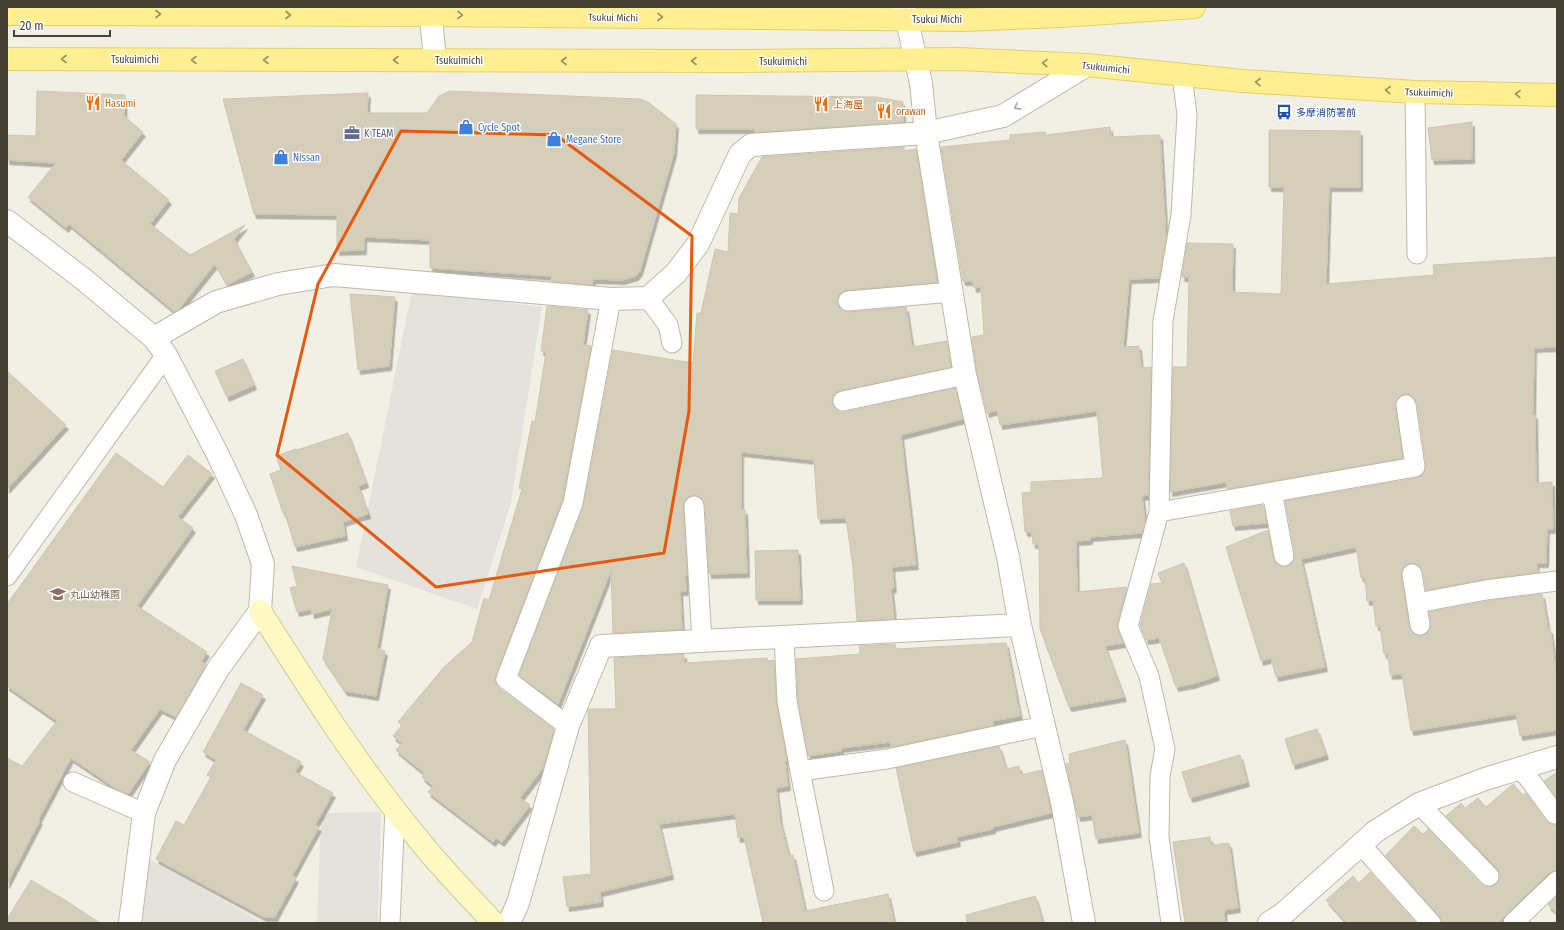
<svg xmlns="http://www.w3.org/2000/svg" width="1564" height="930" font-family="'Fira Sans Condensed','Noto Sans JP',sans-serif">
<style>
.parking{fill:#e3e2dd}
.building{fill:#d4ceba;stroke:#cfc7ad;filter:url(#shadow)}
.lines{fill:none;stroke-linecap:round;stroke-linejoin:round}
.lane-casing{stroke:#beb9a7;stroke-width:21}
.street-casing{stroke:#beb9a7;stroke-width:24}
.secondary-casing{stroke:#d3cc94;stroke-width:24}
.primary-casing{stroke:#e4d062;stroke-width:24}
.lane{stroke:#fff;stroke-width:19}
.street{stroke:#fff;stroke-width:22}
.secondary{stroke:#fff9c3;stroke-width:22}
.primary{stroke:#fef092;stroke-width:22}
.oneway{stroke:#98905e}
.oneway2{stroke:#a2a09a}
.marked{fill:none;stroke:#e8590c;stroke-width:3;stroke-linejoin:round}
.labels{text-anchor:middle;stroke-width:3;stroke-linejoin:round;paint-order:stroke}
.street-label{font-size:10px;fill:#454134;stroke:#fff}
.food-label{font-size:10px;fill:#c56008;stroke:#fff;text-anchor:start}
.transit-label{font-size:10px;fill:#164399;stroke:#fff;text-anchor:start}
.shop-label{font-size:10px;fill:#366cbe;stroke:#fff;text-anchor:start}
.service-label{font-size:10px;fill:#4e5e75;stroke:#fff;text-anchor:start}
.education-label{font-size:10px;fill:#785e54;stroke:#fff;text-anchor:start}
</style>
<defs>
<filter id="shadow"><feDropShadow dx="2.5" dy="4.5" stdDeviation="0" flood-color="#0004"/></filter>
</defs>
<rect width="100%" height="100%" fill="#f2f0e5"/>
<!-- parking -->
<path class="parking" d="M 412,291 L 542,307 L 511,503 L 477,609 L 356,567 Z
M 381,812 L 378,923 L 317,923 L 321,819 L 329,813 Z
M 150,860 L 264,923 L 138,923 Z"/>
<!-- building -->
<path class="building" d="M 37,91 L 125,95 L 124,116 L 143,132 L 121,160 L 169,200 L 150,224 L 190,255 L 245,225 L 234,239 L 252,272 L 227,285 L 215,264 L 178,310 L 175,312 L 69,224 L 66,228 L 28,197 L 56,163 L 7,160 L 7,135 L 36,136 Z
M 450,91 L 640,99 L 648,102 L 676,124 L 674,152 L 640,271 L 636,276 L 622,280 L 593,279 L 592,285 L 551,281 L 552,276 L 430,268 L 430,240 L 364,237 L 364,250 L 337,251 L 337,215 L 254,214 L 223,99 L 368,93 L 367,113 L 427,113 L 439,96 Z
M 696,95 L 877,97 L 903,102 L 903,122 L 755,132 L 755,129 L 696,129 Z
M 1472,122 L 1472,159 L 1432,160 L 1428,128 Z
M 1110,127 L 1111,137 L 1160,135 L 1166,240 L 1159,278 L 1129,279 L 1123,347 L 1139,346 L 1141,368 L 1151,367 L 1148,495 L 1142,496 L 1145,523 L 1142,533 L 1090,537 L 1090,540 L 1076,541 L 1077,592 L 1127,587 L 1117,624 L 1118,630 L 1123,643 L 1105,646 L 1124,697 L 1069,707 L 1040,629 L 1039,544 L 1033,544 L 1032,532 L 1025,532 L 1022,493 L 1031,492 L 1031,482 L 1103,478 L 1097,411 L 1000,425 L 997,410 L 987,413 L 977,373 L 972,337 L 984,335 L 981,287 L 974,288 L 973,281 L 963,281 L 941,147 L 1010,140 L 1010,135 L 1045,132 L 1046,135 Z
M 1269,130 L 1360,131 L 1360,187 L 1329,187 L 1326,284 L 1434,275 L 1433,265 L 1557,257 L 1557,347 L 1534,348 L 1533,414 L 1535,415 L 1536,483 L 1552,482 L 1553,529 L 1547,529 L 1546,563 L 1536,563 L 1538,572 L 1485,579 L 1426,590 L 1423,572 L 1420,567 L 1416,564 L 1411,563 L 1405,565 L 1402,570 L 1401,575 L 1409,627 L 1412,632 L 1416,635 L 1422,636 L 1427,633 L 1430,629 L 1431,623 L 1429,612 L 1488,601 L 1542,594 L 1548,629 L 1550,629 L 1557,677 L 1557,730 L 1520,736 L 1516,714 L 1411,731 L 1402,674 L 1390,675 L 1388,653 L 1384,654 L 1380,626 L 1376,626 L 1373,600 L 1367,601 L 1365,577 L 1361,578 L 1356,547 L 1301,559 L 1325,667 L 1276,677 L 1271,658 L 1261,661 L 1226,547 L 1268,530 L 1273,558 L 1275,563 L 1281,566 L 1286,567 L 1291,564 L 1294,560 L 1295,554 L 1289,522 L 1292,521 L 1289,521 L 1285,501 L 1417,478 L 1422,475 L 1425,471 L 1426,465 L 1417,403 L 1415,399 L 1410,395 L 1405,394 L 1400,396 L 1396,401 L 1395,407 L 1403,458 L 1227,489 L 1226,482 L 1170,492 L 1173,367 L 1187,367 L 1189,277 L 1182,277 L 1187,243 L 1233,244 L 1232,292 L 1281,294 L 1284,187 L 1269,187 Z
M 904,147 L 904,151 L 916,149 L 937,282 L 847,290 L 842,292 L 838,296 L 837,302 L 839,308 L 843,311 L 849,312 L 906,307 L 912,347 L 947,341 L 951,367 L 841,390 L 835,393 L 833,397 L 832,403 L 835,409 L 840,412 L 845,412 L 955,388 L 963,419 L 901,435 L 916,565 L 892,567 L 894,588 L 891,589 L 894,619 L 857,621 L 853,568 L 846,518 L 818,519 L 814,460 L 741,452 L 741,510 L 745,510 L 747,573 L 709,574 L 705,505 L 703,500 L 699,496 L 693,495 L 688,497 L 684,501 L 683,507 L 687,575 L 685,575 L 686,591 L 680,591 L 682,629 L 613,633 L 611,570 L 558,704 L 519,675 L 583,507 L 613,350 L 693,363 L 697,313 L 701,313 L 715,249 L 728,252 L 730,213 L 738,214 L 739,198 L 762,157 Z
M 350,294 L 395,297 L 389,366 L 358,370 Z
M 547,306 L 588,310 L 583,345 L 591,346 L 562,500 L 496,675 L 495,682 L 499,688 L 554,729 L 543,768 L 520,798 L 530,805 L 502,842 L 496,838 L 493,842 L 428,792 L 433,786 L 422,777 L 424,773 L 396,750 L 402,743 L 393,736 L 402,725 L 398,722 L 444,667 L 472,642 L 484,598 L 489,600 L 522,489 L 519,488 L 532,421 L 535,422 L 546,352 L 541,351 Z
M 243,359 L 254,385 L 227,397 L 215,371 Z
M 7,371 L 66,425 L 7,489 Z
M 348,433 L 366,483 L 358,486 L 368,514 L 343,522 L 345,536 L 295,547 L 285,513 L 283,513 L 270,474 L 281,470 L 276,456 L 296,449 L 297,450 Z
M 116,453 L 163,487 L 188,455 L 212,474 L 178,517 L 193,528 L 137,606 L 207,652 L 201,662 L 206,664 L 176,717 L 160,709 L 131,750 L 150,762 L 128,794 L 120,791 L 71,758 L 38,820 L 40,820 L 7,884 L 7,758 L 22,766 L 57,721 L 7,686 L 7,604 Z
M 1263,505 L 1267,523 L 1233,526 L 1230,511 Z
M 798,550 L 800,600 L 756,600 L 755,551 Z
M 1184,563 L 1217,676 L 1192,684 L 1176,687 L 1159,638 L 1146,640 L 1140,625 L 1151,584 L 1162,583 L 1158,573 Z
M 292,566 L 388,585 L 377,648 L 385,651 L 376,696 L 345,691 L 323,659 L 332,609 L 312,614 L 311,609 L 297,612 L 290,588 L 297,586 Z
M 1006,643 L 1020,716 L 992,721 L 993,725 L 891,747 L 890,742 L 841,748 L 841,751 L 808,756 L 798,700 L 796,659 L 860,654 L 859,646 L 895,644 L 896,649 Z
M 684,654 L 684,663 L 767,658 L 768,661 L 774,660 L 776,702 L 787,760 L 785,760 L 788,786 L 776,788 L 780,821 L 789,856 L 793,855 L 805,911 L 888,894 L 894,923 L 763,923 L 744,837 L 738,838 L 735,814 L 659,824 L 671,875 L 600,892 L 601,902 L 567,907 L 563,877 L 591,874 L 588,709 L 616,709 L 614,658 Z
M 241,683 L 263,695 L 243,730 L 301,762 L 295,772 L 333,793 L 315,825 L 319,827 L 292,876 L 296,878 L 275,917 L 264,917 L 156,859 L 176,821 L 184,825 L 211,777 L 207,775 L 216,760 L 203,752 Z
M 1317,729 L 1326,755 L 1293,765 L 1285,739 Z
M 1125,740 L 1139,833 L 1096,839 L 1092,815 L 1078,817 L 1066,764 L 1070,763 L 1069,754 Z
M 999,746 L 1006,769 L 1019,766 L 1021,775 L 1042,770 L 1051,813 L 993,827 L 993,829 L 957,837 L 958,842 L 914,852 L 896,768 Z
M 1240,755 L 1247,782 L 1190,798 L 1182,772 Z
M 1557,772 L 1557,798 L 1544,781 Z
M 1513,784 L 1523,795 L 1526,793 L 1546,821 L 1551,824 L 1557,825 L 1557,870 L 1549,873 L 1505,915 L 1499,923 L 1442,923 L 1439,916 L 1385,856 L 1414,826 L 1423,834 L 1428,829 L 1481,884 L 1486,887 L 1491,887 L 1496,884 L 1500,879 L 1500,873 L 1497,868 L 1446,816 L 1461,803 L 1465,808 L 1478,798 L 1486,807 Z
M 1210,837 L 1211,845 L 1229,843 L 1238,908 L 1224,910 L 1225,923 L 1185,923 L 1173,842 Z
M 1370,872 L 1416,923 L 1347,923 L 1326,900 L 1353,876 L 1359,883 Z
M 31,880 L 68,902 L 100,923 L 7,923 L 7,919 Z
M 1035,896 L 1043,923 L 967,923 L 966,915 Z
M 1557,896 L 1557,913 L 1548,905 Z"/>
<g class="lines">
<defs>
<path id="lane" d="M 1415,92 L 1417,254
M 648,298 L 668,325 L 672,343
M 848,301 L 952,292
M 843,401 L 965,375
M 1272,492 L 1284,556
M 694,506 L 702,641
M 1159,512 L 1415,467 L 1406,405
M 1412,574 L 1420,625
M 7,576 L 166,355
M 1417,603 L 1486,590 L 1557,581
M 784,636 L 787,701 L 800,771 L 824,891
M 568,726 L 506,679 L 573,503 L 611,299
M 1521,768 L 1555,814
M 800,771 L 887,759 L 1043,726
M 73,782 L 144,813
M 1419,804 L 1489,876
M 1361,845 L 1431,923
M 390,923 L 395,808
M 1171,923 L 1159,837 L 1160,776 L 1165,749 L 1149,676 L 1128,626 L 1159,512 L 1163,321 L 1181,215 L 1187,115 L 1182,75
M 1513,923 L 1557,881"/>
<path id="street" d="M 430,7 L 435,60
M 904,7 L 921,83 L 926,133 L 965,375 L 1008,557 L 1020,625 L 1062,802 L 1084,923
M 7,221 L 82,278 L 154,338 L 166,355 L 218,455 L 246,515 L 263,564 L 260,611 L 218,669 L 165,760 L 144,813 L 130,923
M 154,338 L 216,302 L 278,284 L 334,275 L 611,299 L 648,298 L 676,273 L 698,244 L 740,154 L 751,145 L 926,133 L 1003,116 L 1087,65
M 509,923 L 518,903 L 568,726 L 601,646 L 1020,625
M 1269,923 L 1283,914 L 1376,831 L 1419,804 L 1485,779 L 1557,757"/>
<path id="secondary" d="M 260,611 C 310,690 360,769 419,840 C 442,869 469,896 494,923"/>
<path id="primary" d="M 7,14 L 431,15 L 964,20 L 1061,16 L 1194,7
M 7,59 L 733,61 L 958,59 L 1087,65 L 1243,81 L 1415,92 L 1557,95"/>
</defs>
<!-- lane casing -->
<use href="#lane" class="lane-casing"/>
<!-- street casing -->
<use href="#street" class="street-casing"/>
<!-- secondary casing -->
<use href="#secondary" class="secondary-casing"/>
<!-- primary casing -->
<use href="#primary" class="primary-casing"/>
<!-- lane -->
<use href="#lane" class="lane"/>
<!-- street -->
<use href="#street" class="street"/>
<!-- secondary -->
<use href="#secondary" class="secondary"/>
<!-- primary -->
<use href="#primary" class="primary"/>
</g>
<!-- one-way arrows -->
<defs><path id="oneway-chevron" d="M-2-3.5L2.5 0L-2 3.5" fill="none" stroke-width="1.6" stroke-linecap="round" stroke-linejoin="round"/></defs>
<g class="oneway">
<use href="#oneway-chevron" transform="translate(158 14)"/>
<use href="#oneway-chevron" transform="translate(288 15)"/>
<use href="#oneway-chevron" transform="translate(460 15) rotate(1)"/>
<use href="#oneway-chevron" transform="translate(660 17) rotate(1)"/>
<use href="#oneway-chevron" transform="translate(64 59) rotate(-180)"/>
<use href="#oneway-chevron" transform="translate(194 60) rotate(-180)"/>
<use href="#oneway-chevron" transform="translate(266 60) rotate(-180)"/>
<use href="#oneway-chevron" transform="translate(396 60) rotate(180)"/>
<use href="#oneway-chevron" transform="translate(564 61) rotate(-180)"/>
<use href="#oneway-chevron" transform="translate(694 61) rotate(-180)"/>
<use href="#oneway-chevron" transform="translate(1045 63) rotate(-178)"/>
<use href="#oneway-chevron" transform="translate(1258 82) rotate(-176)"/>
<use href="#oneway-chevron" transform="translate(1388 90) rotate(-176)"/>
<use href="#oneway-chevron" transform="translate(1518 94) rotate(-179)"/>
</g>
<use class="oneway2" href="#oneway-chevron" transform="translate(1017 107) rotate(148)"/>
<!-- marked area -->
<path class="marked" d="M 401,131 L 556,135 L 692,236 L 689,411 L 664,553 L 436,587 L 277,455 L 318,284 Z"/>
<!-- icons -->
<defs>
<symbol id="restaurant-bare" viewBox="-9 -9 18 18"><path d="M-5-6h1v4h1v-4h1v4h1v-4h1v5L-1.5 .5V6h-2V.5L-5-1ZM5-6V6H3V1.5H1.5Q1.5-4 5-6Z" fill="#e8710a" stroke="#fff" stroke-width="2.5" paint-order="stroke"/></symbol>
<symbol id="bus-bare" viewBox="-9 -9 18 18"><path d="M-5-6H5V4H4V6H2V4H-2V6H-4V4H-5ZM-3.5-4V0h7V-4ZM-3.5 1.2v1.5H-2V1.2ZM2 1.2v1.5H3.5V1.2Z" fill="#1a4fb4" stroke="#fff" stroke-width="2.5" paint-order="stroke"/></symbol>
<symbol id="shop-bare" viewBox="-9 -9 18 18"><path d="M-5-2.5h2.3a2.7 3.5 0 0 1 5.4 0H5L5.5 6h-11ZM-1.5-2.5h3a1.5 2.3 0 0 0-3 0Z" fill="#3f7fe0" stroke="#fff" stroke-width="2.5" paint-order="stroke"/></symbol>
<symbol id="office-bare" viewBox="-9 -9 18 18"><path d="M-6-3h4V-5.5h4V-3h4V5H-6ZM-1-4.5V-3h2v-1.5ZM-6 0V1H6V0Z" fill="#5c6f8a" stroke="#fff" stroke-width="2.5" paint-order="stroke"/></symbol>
<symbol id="school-bare" viewBox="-9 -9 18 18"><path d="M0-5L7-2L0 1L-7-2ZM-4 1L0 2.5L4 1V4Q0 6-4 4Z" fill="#8d6e63" stroke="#fff" stroke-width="2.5" paint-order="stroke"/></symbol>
</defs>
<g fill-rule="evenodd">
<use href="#restaurant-bare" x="82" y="92" width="22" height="22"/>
<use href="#restaurant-bare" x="810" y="93" width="22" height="22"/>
<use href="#restaurant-bare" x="873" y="100" width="22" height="22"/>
<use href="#bus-bare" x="1273" y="101" width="22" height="22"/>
<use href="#shop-bare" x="455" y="116" width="22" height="22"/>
<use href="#office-bare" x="341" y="122" width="22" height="22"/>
<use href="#shop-bare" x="543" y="128" width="22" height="22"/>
<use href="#shop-bare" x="270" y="146" width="22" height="22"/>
<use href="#school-bare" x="47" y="583" width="22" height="22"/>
</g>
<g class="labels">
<!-- street labels -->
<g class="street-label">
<text transform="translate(613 17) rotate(1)" y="4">Tsukui Michi</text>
<text x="937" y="23">Tsukui Michi</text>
<text x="135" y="63">Tsukuimichi</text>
<text x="459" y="64">Tsukuimichi</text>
<text x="783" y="65">Tsukuimichi</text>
<text transform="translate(1106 67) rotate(6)" y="4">Tsukuimichi</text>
<text transform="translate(1429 92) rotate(2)" y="4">Tsukuimichi</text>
</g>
<!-- food labels -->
<g class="food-label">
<text x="105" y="107">Hasumi</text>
<text x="833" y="108">上海屋</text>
<text x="896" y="115">orawan</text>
</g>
<!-- transit labels -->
<g class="transit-label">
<text x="1296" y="116">多摩消防署前</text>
</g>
<!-- shop labels -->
<g class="shop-label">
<text x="478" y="131">Cycle Spot</text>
<text x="566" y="143">Megane Store</text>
<text x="293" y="161">Nissan</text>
</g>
<!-- service labels -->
<g class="service-label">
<text x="364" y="137">K TEAM</text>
</g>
<!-- education labels -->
<g class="education-label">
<text x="70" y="598">丸山幼稚園</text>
</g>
</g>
<!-- border -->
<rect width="1564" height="930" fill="none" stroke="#454134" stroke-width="16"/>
<!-- scale -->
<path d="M14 30v6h96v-6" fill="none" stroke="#454134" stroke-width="2"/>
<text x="20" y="30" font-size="12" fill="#454134" stroke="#ffffff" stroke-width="3" paint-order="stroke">20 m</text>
</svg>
